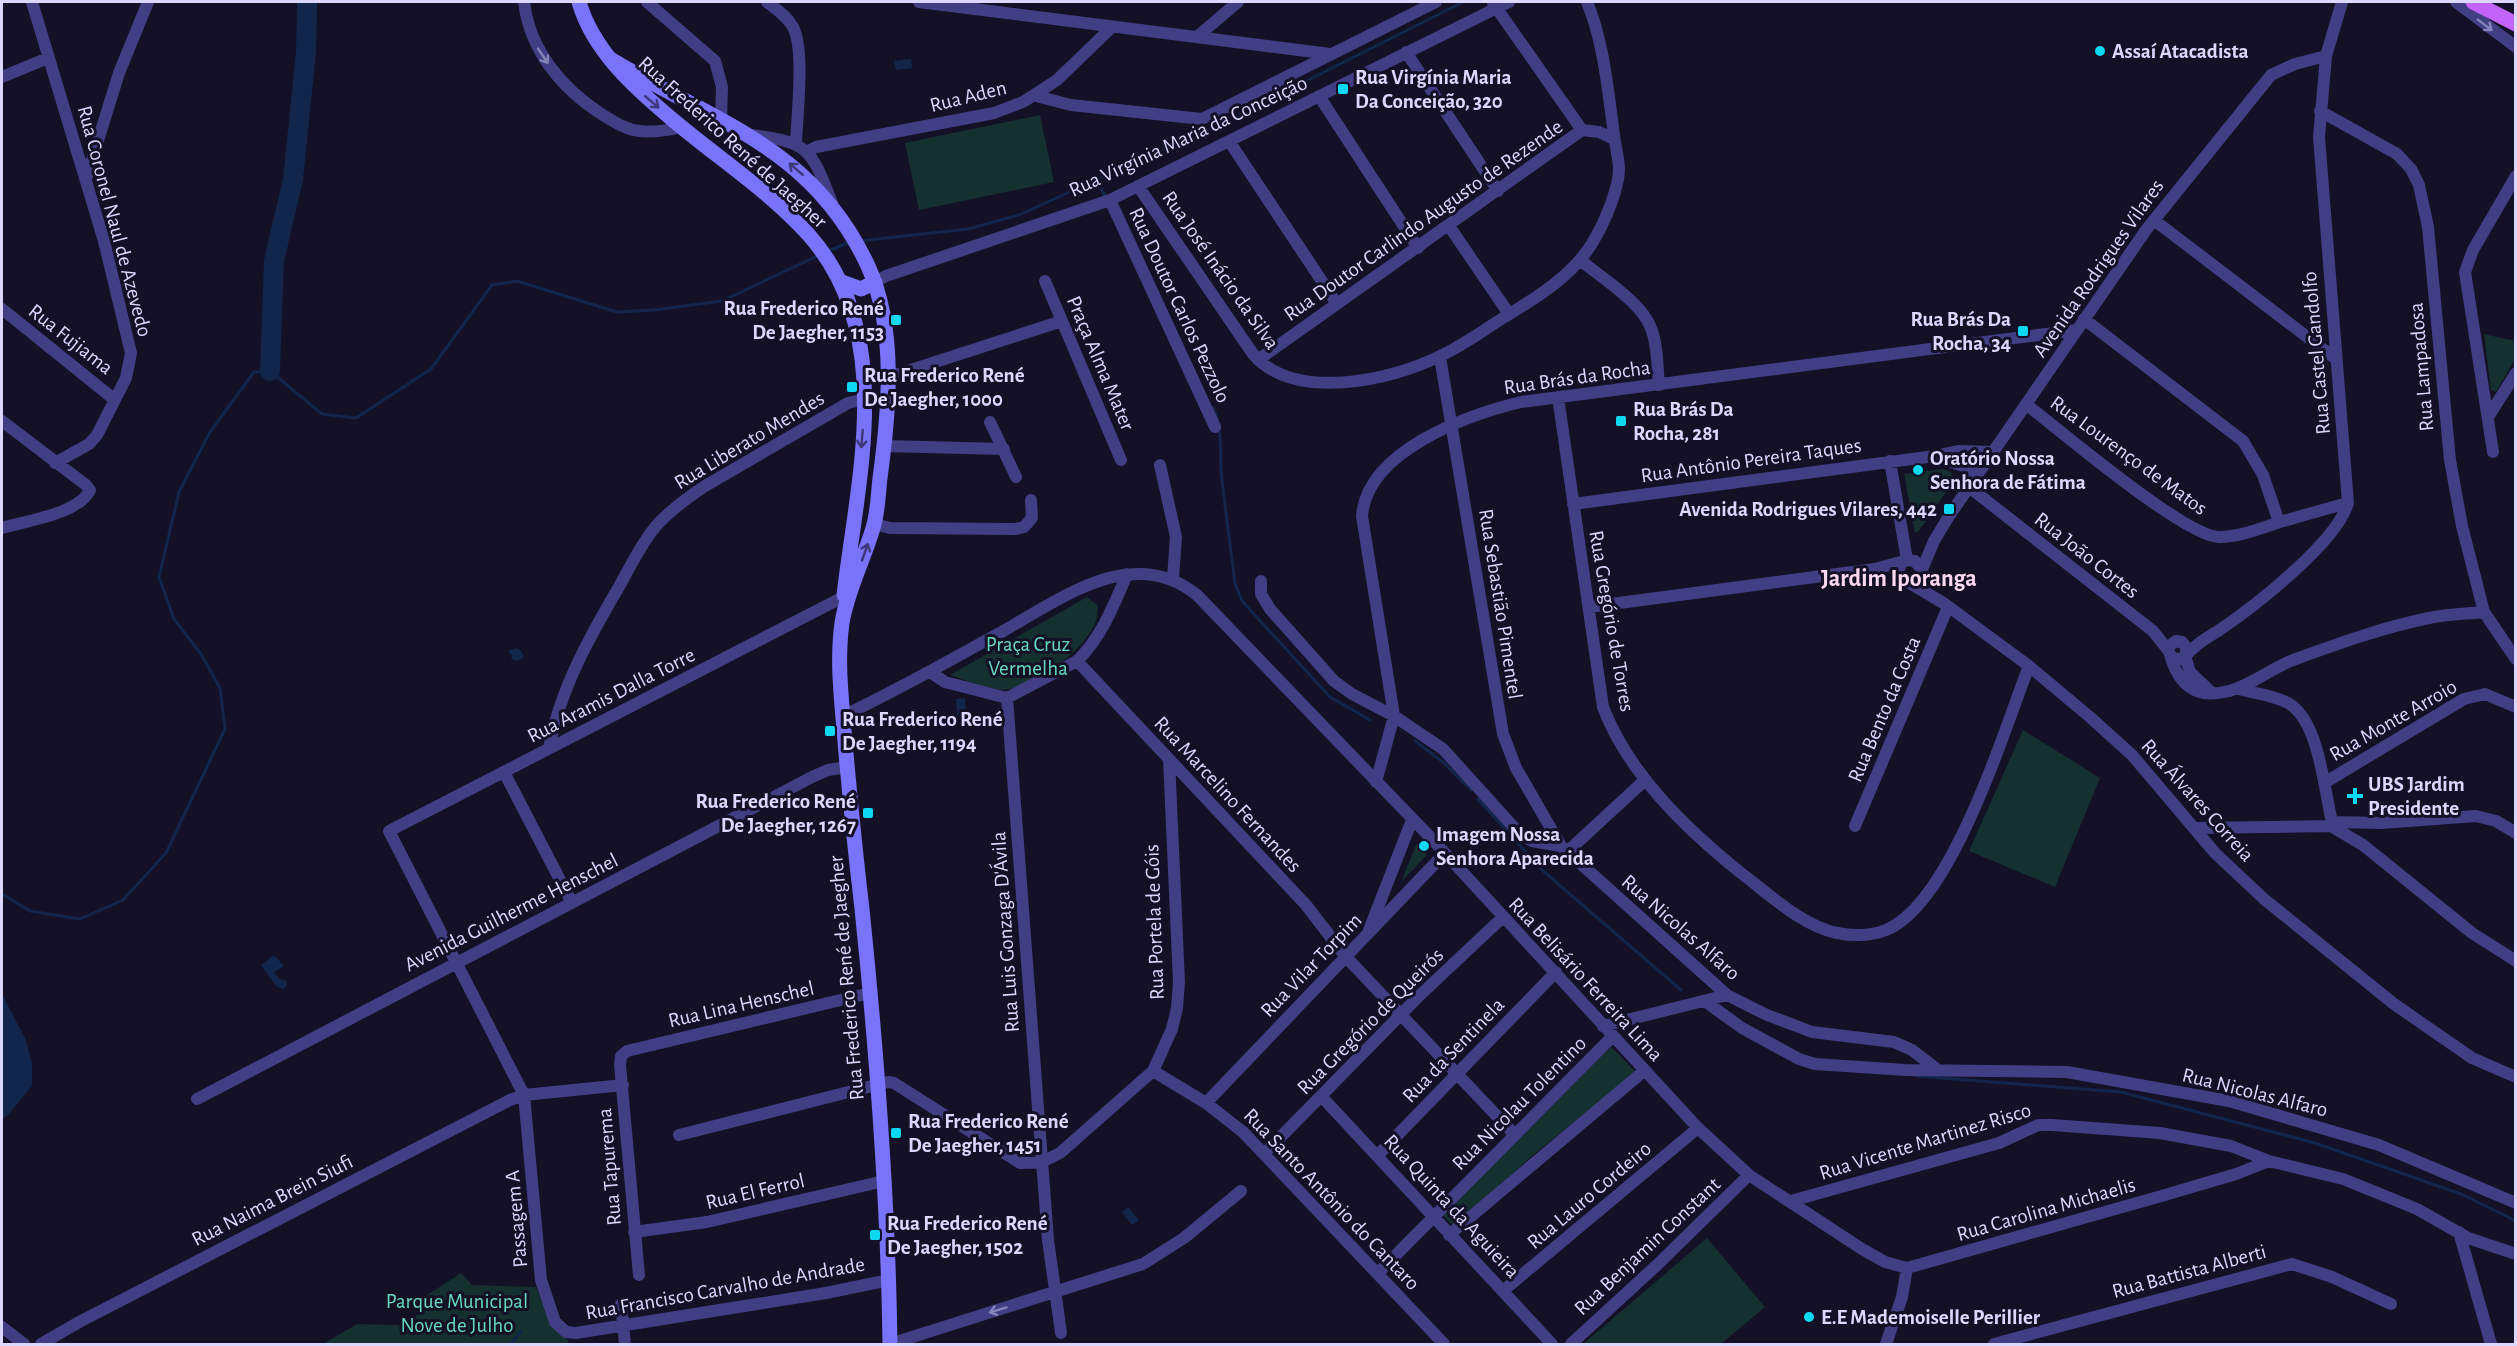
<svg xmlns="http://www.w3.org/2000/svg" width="2517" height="1346" font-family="'Alegreya Sans',sans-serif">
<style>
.green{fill:#14302f}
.water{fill:#11264a}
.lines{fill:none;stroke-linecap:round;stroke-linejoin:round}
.stream{stroke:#11264a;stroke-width:3}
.river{stroke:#11264a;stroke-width:20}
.street{stroke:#413e83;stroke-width:12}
.secondary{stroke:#7873f8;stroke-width:15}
.primary{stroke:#c264f8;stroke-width:15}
.oneway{stroke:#8783ba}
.oneway2{stroke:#3c387a}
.poi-dot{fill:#0dd9f3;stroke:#141026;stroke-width:2}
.labels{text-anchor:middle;stroke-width:6;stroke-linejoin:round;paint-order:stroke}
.poi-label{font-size:21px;font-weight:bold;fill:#dcd7fd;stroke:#141026;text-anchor:start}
.street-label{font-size:21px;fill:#dcd7fd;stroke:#141026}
.park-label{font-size:21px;fill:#66dabf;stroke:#141026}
.quarter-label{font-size:24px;font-weight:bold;fill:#fdd9f0;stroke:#141026}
</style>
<rect width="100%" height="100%" fill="#141026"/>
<!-- green -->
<path class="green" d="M 1040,115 L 1054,182 L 919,210 L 905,143 Z
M 2484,334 L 2515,341 L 2515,359 L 2496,392 L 2491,390 Z
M 1942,469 L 1951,472 L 1953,482 L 1919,531 L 1915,533 L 1904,474 Z
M 1087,597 L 1097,605 C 1105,638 1038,685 1009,689 C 991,692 967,680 950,675 Z
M 2023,730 L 2100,778 L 2055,887 L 1969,851 Z
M 1417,843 L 1427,855 L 1401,882 Z
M 1611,1047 L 1636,1072 L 1533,1155 L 1454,1227 L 1443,1215 Z
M 1707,1238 L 1765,1307 L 1721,1344 L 1583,1344 Z
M 461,1273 L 472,1285 L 536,1287 L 554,1328 L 568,1340 L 568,1344 L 323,1344 L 357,1324 L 401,1325 L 424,1311 L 421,1299 Z"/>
<!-- water -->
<path class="water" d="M 911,59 L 912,68 L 896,70 L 894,61 Z
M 518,648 L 524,655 L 522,659 L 517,661 L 511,659 L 512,656 L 508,650 Z
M 965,698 L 966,715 L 957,715 L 956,699 Z
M 274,955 L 284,966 L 274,972 L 279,979 L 287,981 L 287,986 L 283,989 L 277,987 L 261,965 Z
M 2,994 L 25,1038 L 32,1063 L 32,1086 L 8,1115 L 2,1119 Z
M 1128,1207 L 1139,1220 L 1132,1225 L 1122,1212 Z"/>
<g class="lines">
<!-- stream -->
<path class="stream" d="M 1097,181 L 1107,199
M 859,241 L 968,229 L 1019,215 L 1237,116 L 1463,2
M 826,252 L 850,242
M 1213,408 C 1222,427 1220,447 1221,468 C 1224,506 1231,546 1235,584 L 1242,601 L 1330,697 L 1370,720
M 1415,741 L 1444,763 L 1471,790
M 1478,799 L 1542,870 L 1681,990
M 2,894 L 30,911 L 80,919 L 123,900 L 166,853 L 225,729 L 220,688 L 201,654 L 174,619 L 159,577 L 179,492 L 210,432 L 254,372 L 270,371 L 322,414 L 356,418 L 431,369 L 492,285 L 517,281 L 617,312 L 654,310 L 722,301 L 817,256
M 1916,1076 L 2121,1092 L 2315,1143 L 2461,1194 L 2516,1221
M 511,1344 L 521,1331"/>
<!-- river -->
<path class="river" d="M 270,371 L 274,261 L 293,179 L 306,52 L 307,2"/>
<!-- street -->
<path class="street" d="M 32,2 L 104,241 L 131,353 L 126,378 L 97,435 L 89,444 L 55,463
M 524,2 C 530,51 562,89 603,115 C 615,122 626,130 640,131 C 654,133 669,130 682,127
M 647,2 L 715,61 L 722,87 L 721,121
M 767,2 C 776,9 787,16 793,27 C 805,49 797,116 796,143
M 919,2 L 1330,54
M 2456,2 L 2516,47
M 1493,3 L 1582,130
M 1198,36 L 1238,2
M 1406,52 L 1498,191
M 2,77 L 48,58
M 1036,96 L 1071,105 L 1202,119 L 1436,2
M 1319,96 L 1418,248
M 2320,111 L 2397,154 L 2411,169 L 2419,185 L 2428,227 L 2450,460 L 2462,526 L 2484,612 L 2516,659
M 750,135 C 810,142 811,149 832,203
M 1229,141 L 1337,304
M 808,151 L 816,147 L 994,113 L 1023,102 L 1057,80 L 1112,27
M 86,179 L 119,73 L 148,2
M 1138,186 L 1253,354 C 1294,402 1390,381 1440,356 C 1462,346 1482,331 1503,318 C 1529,302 1558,285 1579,261 C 1596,242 1611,209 1617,184 C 1622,167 1616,152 1614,135 C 1608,91 1604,43 1587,2
M 1110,200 L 1215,427
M 2154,220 L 2336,359
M 1449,226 L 1509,314
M 1580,260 C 1600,276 1635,299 1647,320 C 1658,338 1657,365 1659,385
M 1045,281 L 1121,460
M 875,282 L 886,276 L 1110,200 L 1509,2
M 2,309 L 115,400
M 2084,319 L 2243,441 L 2263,475 L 2279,522
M 1440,357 L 1503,734 L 1516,768 L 1561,846
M 1258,360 L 1582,130 L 1599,132 L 1614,139
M 889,377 L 1062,321
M 1558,397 L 1603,707 C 1628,773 1686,829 1741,873 C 1769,894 1802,926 1837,933 C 1853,936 1871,936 1886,930 C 1952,903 2004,730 2029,666
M 2027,405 C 2061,431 2184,536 2219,537 C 2239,537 2259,529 2277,523 C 2301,516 2325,509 2348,503
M 2490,414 L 2516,373
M 2,421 L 86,485 L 90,490 C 79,514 25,521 2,528
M 990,422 L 1016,477
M 884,446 L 1004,449
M 2493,452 L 2465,272 L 2473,250 L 2516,176
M 1935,456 L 1963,466 L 1977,475
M 1890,461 L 1907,560
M 1160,465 L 1176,537 L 1173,578
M 1969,487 L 2153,631 L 2168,650
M 1573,504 L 1935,456 L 1958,451 L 1993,452
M 875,524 L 890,528 L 1016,529 L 1024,527 L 1032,518 L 1031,500
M 1921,569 L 1915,561 L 1907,560 L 1901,563 L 1898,572 L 1905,582 L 1918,579 L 1934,541 L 1949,516 L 2146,230 L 2271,75 L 2295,64 L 2326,56
M 1261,581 L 1261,594 L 1270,609 L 1334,681 L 1352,694 L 1394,716 L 1443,749 L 1519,833 L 1532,841 L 1561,846 L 1727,995 L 1767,1015 L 1812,1032 L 1894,1042 L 1912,1050 L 1938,1070
M 1908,582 L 1945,604 L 2029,666 L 2091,718 L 2132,755 L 2215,853 L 2264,899 L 2394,1004 L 2472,1058 L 2516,1077
M 851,593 L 389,831 L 524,1095 L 541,1280 L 555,1322 L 566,1332 L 576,1333 L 826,1293 L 889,1280
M 1589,607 L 1875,569 L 1904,561
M 2186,653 L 2186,647 L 2182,642 L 2176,641 L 2168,647 L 2171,658 L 2183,659 C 2193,646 2205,639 2218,631 C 2254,607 2337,542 2348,503 L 2319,137 L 2326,56 L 2342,2
M 2185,656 L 2190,672 L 2211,692
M 2171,658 C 2176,674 2186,690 2204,693 C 2238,697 2263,672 2293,660 C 2337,644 2384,627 2429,618 C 2447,614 2466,614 2484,612
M 1077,661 L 1306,905 L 1346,957 L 1515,1135
M 930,672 L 945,682 L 1007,698 L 1077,661 C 1101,638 1114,605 1127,574
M 2238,689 C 2254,693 2273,695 2288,703 C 2319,720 2324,789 2332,822
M 1007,698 L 1048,1240 L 1061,1333
M 843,716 C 898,690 951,660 1005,630 C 1038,611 1086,579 1125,575 C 1153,571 1176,578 1197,595 L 1431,838 L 1698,1128 L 1749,1175 L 1862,1249 L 1885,1262 L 1907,1268
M 549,748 C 560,689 590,636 620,585 C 631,565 641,544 656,526 C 670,510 687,498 705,486 L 848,403 L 865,399
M 504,772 L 572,903
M 1376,782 L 1394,716 L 1362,516 C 1367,451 1467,415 1521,402 L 2077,330
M 2324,783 L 2464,699 L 2485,694 L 2516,707
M 1855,826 L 1948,607
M 2331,826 L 2363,845 L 2472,933 L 2516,961
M 2194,828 L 2331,826 L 2332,822 L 2381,823 L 2476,816 L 2496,821 L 2516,833
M 1567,852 L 1645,780
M 1369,930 L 1412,820
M 1706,1002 L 1742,1028 L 1799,1059 L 1815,1064 L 1905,1070 L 2067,1072 L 2229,1101 L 2379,1145 L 2516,1203
M 1603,1026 L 1727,995
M 1153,1071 L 1206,1103 L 1243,1132 L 1444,1344
M 1322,1097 L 1552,1344
M 197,1099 L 812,777 L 828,770 L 847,767
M 1206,1103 L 1444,854
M 679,1135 L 888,1082 L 894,1083 L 1020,1163 L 1042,1162 L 1060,1153 L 1153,1071 L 1172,1029 L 1177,1008 L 1179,982 L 1169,759
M 1265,1153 L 1418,997 L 1503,917
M 1378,1155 L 1556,972
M 1791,1201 L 1999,1143 L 2038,1125 L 2052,1125 L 2160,1133 L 2231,1146 L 2269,1161 L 2343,1179 L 2417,1209 L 2468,1238 L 2516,1254
M 634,1232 L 707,1222 L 884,1181
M 2459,1232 L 2491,1344
M 1449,1235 L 1644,1071
M 1907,1268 L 2165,1195 L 2236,1174 L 2269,1161
M 1378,1273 L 1612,1037
M 639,1275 L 620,1065 L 621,1056 L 627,1051 L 870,993
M 1504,1290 L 1698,1128
M 621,1304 L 625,1344
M 2,1327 L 24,1344
M 41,1344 L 81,1321 L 510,1100 L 524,1095 L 623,1085
M 890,1344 L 1143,1264 L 1184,1238 L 1241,1191
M 1571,1344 L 1657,1265 L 1749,1175
M 1886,1344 L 1902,1297 L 1907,1268
M 1994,1344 L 2292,1264 L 2332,1277 L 2391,1304"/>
<!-- secondary -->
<path class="secondary" d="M 579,2 C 593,51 635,88 673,120 C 718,158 769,191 808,234 C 897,333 858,476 844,595
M 612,60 C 716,123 813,147 868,266 C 897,329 889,412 880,478 C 878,495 878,512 873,528 C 864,559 847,591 842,623 C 837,659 841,694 844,730 C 849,790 855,849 862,909 C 877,1054 888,1199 890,1344
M 842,282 L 861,289 L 875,282"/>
<!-- primary -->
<path class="primary" d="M 2473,2 L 2516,24"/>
</g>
<!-- one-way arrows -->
<defs><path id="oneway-shaft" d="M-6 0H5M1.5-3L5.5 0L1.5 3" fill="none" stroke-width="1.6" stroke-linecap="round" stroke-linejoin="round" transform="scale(1.5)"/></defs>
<g class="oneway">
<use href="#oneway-shaft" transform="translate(2485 25) rotate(37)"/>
<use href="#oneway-shaft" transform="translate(543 56) rotate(56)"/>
<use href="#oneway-shaft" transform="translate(998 1310) rotate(163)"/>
</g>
<g class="oneway2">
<use href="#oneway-shaft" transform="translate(652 102) rotate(40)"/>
<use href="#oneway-shaft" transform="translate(796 169) rotate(-139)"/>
<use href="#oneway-shaft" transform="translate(862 439) rotate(95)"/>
<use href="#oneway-shaft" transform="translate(865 552) rotate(-71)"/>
</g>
<!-- markers -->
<g class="poi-dot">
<circle cx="2100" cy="51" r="6"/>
<rect x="1337" y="83" width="12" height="12" rx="3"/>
<rect x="890" y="314" width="12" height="12" rx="3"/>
<rect x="2017" y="325" width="12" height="12" rx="3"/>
<rect x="846" y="381" width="12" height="12" rx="3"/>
<rect x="1615" y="415" width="12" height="12" rx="3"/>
<circle cx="1918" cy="470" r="6"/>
<rect x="1943" y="503" width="12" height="12" rx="3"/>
<rect x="824" y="725" width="12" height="12" rx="3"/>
<path d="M2352 787h6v6h6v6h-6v6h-6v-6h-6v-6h6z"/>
<rect x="862" y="807" width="12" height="12" rx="3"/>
<circle cx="1424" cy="846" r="6"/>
<rect x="890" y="1127" width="12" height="12" rx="3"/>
<rect x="869" y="1229" width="12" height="12" rx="3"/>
<circle cx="1809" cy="1317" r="6"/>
</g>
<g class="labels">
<!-- poi labels -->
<g class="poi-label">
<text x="2112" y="58">Assaí Atacadista</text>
<text x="1355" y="84">Rua Virgínia Maria<tspan x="1355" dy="24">Da Conceição, 320</tspan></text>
<text x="884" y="315" text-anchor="end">Rua Frederico René<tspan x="884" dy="24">De Jaegher, 1153</tspan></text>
<text x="2011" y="326" text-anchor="end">Rua Brás Da<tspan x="2011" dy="24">Rocha, 34</tspan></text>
<text x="864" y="382">Rua Frederico René<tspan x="864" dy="24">De Jaegher, 1000</tspan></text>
<text x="1633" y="416">Rua Brás Da<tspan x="1633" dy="24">Rocha, 281</tspan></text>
<text x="1930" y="465">Oratório Nossa<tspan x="1930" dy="24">Senhora de Fátima</tspan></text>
<text x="1937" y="516" text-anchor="end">Avenida Rodrigues Vilares, 442</text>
<text x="842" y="726">Rua Frederico René<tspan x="842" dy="24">De Jaegher, 1194</tspan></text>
<text x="2368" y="791">UBS Jardim<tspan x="2368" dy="24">Presidente</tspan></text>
<text x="856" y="808" text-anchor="end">Rua Frederico René<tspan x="856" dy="24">De Jaegher, 1267</tspan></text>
<text x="1436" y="841">Imagem Nossa<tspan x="1436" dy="24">Senhora Aparecida</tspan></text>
<text x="908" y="1128">Rua Frederico René<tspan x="908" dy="24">De Jaegher, 1451</tspan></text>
<text x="887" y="1230">Rua Frederico René<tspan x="887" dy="24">De Jaegher, 1502</tspan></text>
<text x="1821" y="1324">E.E Mademoiselle Perillier</text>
</g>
<!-- street labels -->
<g class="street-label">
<text transform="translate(968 96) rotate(-14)" y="7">Rua Aden</text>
<text transform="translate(1188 136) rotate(-25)" y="7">Rua Virgínia Maria da Conceição</text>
<text transform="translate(733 142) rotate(42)" y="7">Rua Frederico René de Jaegher</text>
<text transform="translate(1423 220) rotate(-35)" y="7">Rua Doutor Carlindo Augusto de Rezende</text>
<text transform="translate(115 221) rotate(75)" y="7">Rua Coronel Naul de Azevedo</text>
<text transform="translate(2098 268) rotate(-55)" y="7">Avenida Rodrigues Vilares</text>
<text transform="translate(1221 270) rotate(55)" y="7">Rua José Inácio da Silva</text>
<text transform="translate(1180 305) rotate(65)" y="7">Rua Doutor Carlos Pezzolo</text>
<text transform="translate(71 339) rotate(38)" y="7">Rua Fujiama</text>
<text transform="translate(2316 353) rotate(-95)" y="7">Rua Castel Gandolfo</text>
<text transform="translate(1101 363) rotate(67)" y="7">Praça Alma Mater</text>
<text transform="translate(2421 367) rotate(-95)" y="7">Rua Lampadosa</text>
<text transform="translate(1577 377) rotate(-8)" y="7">Rua Brás da Rocha</text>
<text transform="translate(749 440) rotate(-31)" y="7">Rua Liberato Mendes</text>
<text transform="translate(2129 455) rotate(36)" y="7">Rua Lourenço de Matos</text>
<text transform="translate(1751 460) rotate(-8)" y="7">Rua Antônio Pereira Taques</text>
<text transform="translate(2087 555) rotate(38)" y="7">Rua João Cortes</text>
<text transform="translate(1501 604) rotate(81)" y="7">Rua Sebastião Pimentel</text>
<text transform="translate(1612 621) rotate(80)" y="7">Rua Gregório de Torres</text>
<text transform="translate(611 695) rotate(-27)" y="7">Rua Aramis Dalla Torre</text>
<text transform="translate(1884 709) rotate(-67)" y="7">Rua Bento da Costa</text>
<text transform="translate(2393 720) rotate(-30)" y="7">Rua Monte Arroio</text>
<text transform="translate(1228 794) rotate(47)" y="7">Rua Marcelino Fernandes</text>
<text transform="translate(2198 800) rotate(48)" y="7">Rua Álvares Correia</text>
<text transform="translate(511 912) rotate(-27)" y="7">Avenida Guilherme Henschel</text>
<text transform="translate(1154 922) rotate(-92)" y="7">Rua Portela de Góis</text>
<text transform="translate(1681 927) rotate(41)" y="7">Rua Nicolas Alfaro</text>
<text transform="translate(1005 932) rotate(-94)" y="7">Rua Luis Gonzaga D'Ávila</text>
<text transform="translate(1311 965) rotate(-46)" y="7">Rua Vilar Torpim</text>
<text transform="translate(846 978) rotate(-95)" y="7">Rua Frederico René de Jaegher</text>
<text transform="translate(1586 979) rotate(47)" y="7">Rua Belisário Ferreira Lima</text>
<text transform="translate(741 1004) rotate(-13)" y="7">Rua Lina Henschel</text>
<text transform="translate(1370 1021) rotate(-45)" y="7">Rua Gregório de Queirós</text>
<text transform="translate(1453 1050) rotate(-46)" y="7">Rua da Sentinela</text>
<text transform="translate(2255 1092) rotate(14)" y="7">Rua Nicolas Alfaro</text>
<text transform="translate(1519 1103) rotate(-45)" y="7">Rua Nicolau Tolentino</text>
<text transform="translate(1925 1141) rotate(-17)" y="7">Rua Vicente Martinez Risco</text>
<text transform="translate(609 1167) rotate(-95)" y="7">Rua Tapurema</text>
<text transform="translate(755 1191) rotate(-13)" y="7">Rua El Ferrol</text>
<text transform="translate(1589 1195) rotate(-40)" y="7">Rua Lauro Cordeiro</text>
<text transform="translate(1332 1199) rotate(46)" y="7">Rua Santo Antônio do Cantaro</text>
<text transform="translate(272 1200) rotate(-27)" y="7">Rua Naima Brein Siufi</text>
<text transform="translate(1452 1206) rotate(47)" y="7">Rua Quinta da Aguieira</text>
<text transform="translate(2046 1209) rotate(-16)" y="7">Rua Carolina Michaelis</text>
<text transform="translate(516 1219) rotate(-95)" y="7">Passagem A</text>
<text transform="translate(1647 1246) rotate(-43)" y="7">Rua Benjamin Constant</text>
<text transform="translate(2189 1271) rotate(-15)" y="7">Rua Battista Alberti</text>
<text transform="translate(725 1288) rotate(-10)" y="7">Rua Francisco Carvalho de Andrade</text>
</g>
<!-- park labels -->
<g class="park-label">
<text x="1028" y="651">Praça Cruz<tspan x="1028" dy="24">Vermelha</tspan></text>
<text x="457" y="1308">Parque Municipal<tspan x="457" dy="24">Nove de Julho</tspan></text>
</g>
<!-- quarter labels -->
<g class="quarter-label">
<text x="1899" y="586">Jardim Iporanga</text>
</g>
</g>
<!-- border -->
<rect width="2517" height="1346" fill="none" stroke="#dcd7fd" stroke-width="6"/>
</svg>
